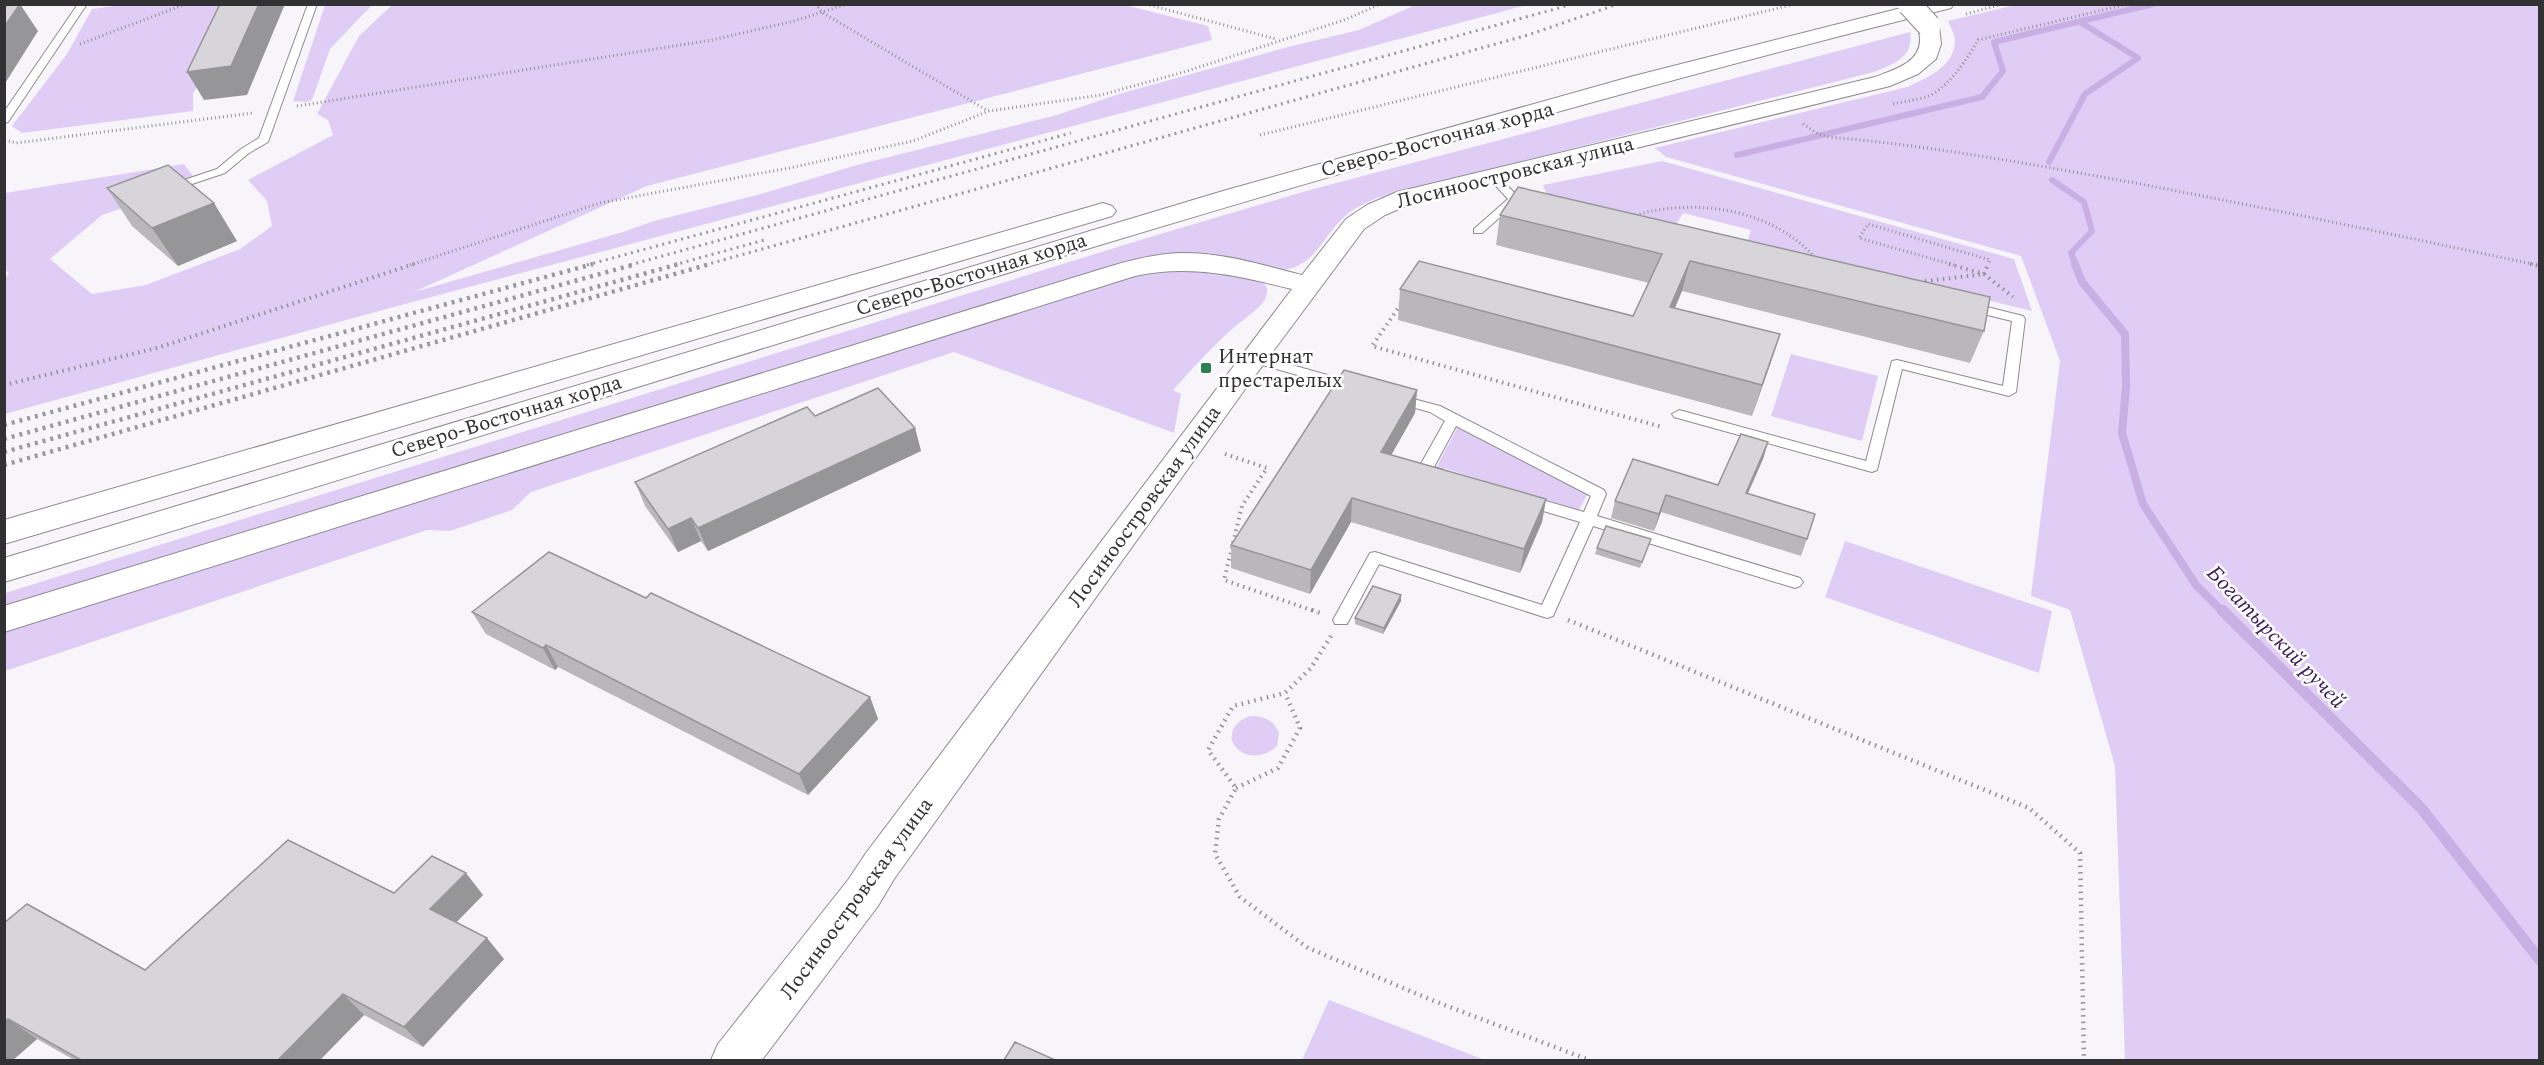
<svg xmlns="http://www.w3.org/2000/svg" width="2544" height="1065" font-family="Spectral,serif">
<style>
.green{fill:#e0cdf6}
.lines{fill:none;stroke-linecap:round;stroke-linejoin:round}
.stream-far2{stroke:#c8afe4;stroke-width:6}
.stream-far1{stroke:#c8afe4;stroke-width:8}
.stream{stroke:#c8afe4;stroke-width:11}
.service-casing{stroke:#8d8b8f;stroke-width:2}
.tertiary-casing{stroke:#8d8b8f;stroke-width:2}
.primary-casing{stroke:#8d8b8f;stroke-width:2}
.path-far2{stroke:#949296;stroke-width:3;stroke-dasharray:1 3;stroke-linecap:butt}
.path-far1{stroke:#949296;stroke-width:4;stroke-dasharray:1.5 4.5;stroke-linecap:butt}
.path{stroke:#949296;stroke-width:4.5;stroke-dasharray:1.5 5;stroke-linecap:butt}
.service{fill:#fff;fill-rule:evenodd}
.tertiary{fill:#fff;fill-rule:evenodd}
.primary{fill:#fff;fill-rule:evenodd}
.rail-far1{stroke:#9a999c;stroke-width:3;stroke-dasharray:2 4.5;stroke-linecap:butt}
.rail{stroke:#9a999c;stroke-width:4.5;stroke-dasharray:3 5;stroke-linecap:butt}
.tertiary-bridge-casing{stroke:#8d8b8f;stroke-width:25;stroke-linecap:butt}
.tertiary-bridge{stroke:#fff;stroke-width:23}
.wall{fill:#b9b7bb}
.shaded-wall{fill:#969598}
.building{fill:#d7d5d9;stroke:#969598;stroke-width:1.5}
.poi-dot{fill:#2b7f51;stroke:#fff;stroke-width:2}
.labels{text-anchor:middle;stroke-width:5;stroke-linejoin:round;paint-order:stroke}
.street-label{font-size:21px;fill:#313032;stroke:#fff}
.poi-label{font-size:21px;fill:#313032;stroke:#fff;text-anchor:start}
.water-label{font-size:22px;font-style:italic;fill:#3d1c59;stroke:#fff}
</style>
<rect width="100%" height="100%" fill="#f7f5fa"/>
<!-- green -->
<path class="green" d="M 127,4 L 241,5 L 193,94 L 193,111 L 22,133 L 12,126 L 67,54 L 92,9 Z
M 325,5 L 372,5 L 330,49 L 312,100 L 307,102 L 293,101 Z
M 392,5 L 1125,5 L 1208,26 L 1212,40 L 647,186 L 414,292 L 623,232 L 654,221 L 761,194 L 857,165 L 1057,115 L 1119,94 L 1288,47 L 1359,30 L 1415,5 L 1527,5 L 379,311 L 5,414 L 4,278 L 9,274 L 5,269 L 5,193 L 184,164 L 198,183 L 102,215 L 50,259 L 92,294 L 146,285 L 240,249 L 272,226 L 267,201 L 248,180 L 333,135 L 328,120 L 317,114 L 359,36 Z
M 2015,5 L 2539,5 L 2539,1060 L 2125,1060 L 2115,766 L 2070,610 L 2031,596 L 2060,361 L 2021,256 L 1666,157 L 1655,148 L 1907,87 C 1927,78 1956,66 1955,39 C 1954,34 1950,26 1948,21 Z
M 1910,32 C 1914,57 1895,64 1874,72 L 1377,198 C 1364,204 1351,209 1341,220 C 1321,240 1314,266 1283,270 L 1180,257 L 5,614 L 5,593 L 1140,240 L 1306,191 Z
M 1662,161 L 2014,259 L 2032,311 L 1747,242 L 1751,230 L 1683,213 L 1675,227 L 1548,197 L 1543,185 Z
M 1161,267 L 1252,276 C 1261,281 1271,285 1266,297 C 1263,305 1254,311 1247,317 C 1219,338 1197,364 1173,390 L 1181,394 L 1174,433 L 954,352 L 531,492 L 512,510 L 450,531 L 427,530 L 5,671 L 4,626 Z
M 1791,354 L 1878,376 L 1862,441 L 1771,416 Z
M 1457,428 L 1587,495 L 1579,510 L 1437,466 Z
M 1845,541 L 2052,611 L 2039,673 L 1825,597 Z
M 1250,716 C 1264,716 1274,720 1279,733 L 1277,746 C 1263,759 1241,760 1232,741 C 1230,727 1238,721 1250,716 Z
M 1329,1000 L 1485,1060 L 1302,1060 Z"/>
<g class="lines">
<!-- stream-far2 -->
<path class="stream-far2" d="M 1737,155 L 1982,97 L 2003,71 L 1994,42 L 2153,4
M 2049,162 L 2085,94 L 2138,58 L 2080,22
M 2052,180 L 2084,202 L 2092,231 L 2071,253 L 2076,265"/>
<!-- stream-far1 -->
<path class="stream-far1" d="M 2075,264 L 2082,282 L 2125,334 L 2126,387 L 2122,433 L 2143,504 L 2196,585 L 2223,612"/>
<!-- stream -->
<path class="stream" d="M 2222,610 L 2422,809 L 2540,960"/>
<defs>
<path id="service" d="M 78,4 L 87,4 L 8,122 L 4,123 L 4,112 Z
M 308,4 L 317,4 L 268,142 L 249,153 L 225,173 L 174,190 L 166,190 L 166,186 L 217,169 L 241,149 L 259,138 Z
M 1492,172 L 1496,173 L 1518,197 L 1535,203 L 1529,206 L 1516,203 L 1482,233 L 1474,233 L 1474,229 L 1508,199 L 1486,175 Z
M 1967,302 L 2023,316 L 2025,319 L 2016,392 L 2009,396 L 1902,369 L 1877,470 L 1872,472 L 1674,417 L 1672,414 L 1679,410 L 1866,461 L 1892,361 L 1897,360 L 2003,386 L 2012,321 L 1963,309 L 1961,306 L 1963,303 Z
M 1253,354 L 1359,384 L 1361,387 L 1354,391 L 1248,361 L 1246,358 Z
M 1398,395 L 1440,406 L 1604,490 L 1606,494 L 1597,516 L 1800,578 L 1803,582 L 1800,586 L 1795,588 L 1593,526 L 1553,616 L 1547,618 L 1379,564 L 1347,624 L 1335,624 L 1333,620 L 1370,553 L 1375,552 L 1542,605 L 1580,522 L 1520,504 L 1518,500 L 1525,495 L 1584,512 L 1591,496 L 1456,426 L 1434,467 L 1444,470 L 1446,473 L 1444,476 L 1439,478 L 1420,472 L 1418,469 L 1445,421 L 1430,412 L 1393,402 L 1391,399 Z"/>
<path id="tertiary" d="M 1929,20 L 1936,22 L 1939,26 L 1941,44 L 1936,59 L 1918,74 L 1890,86 L 1415,202 L 1385,215 L 1364,229 L 1248,385 L 894,879 L 878,906 L 762,1060 L 711,1060 L 718,1044 L 848,880 L 866,853 L 1292,289 C 1239,276 1190,264 1135,276 L 4,632 L 4,606 L 1108,267 C 1131,260 1155,254 1180,253 C 1221,252 1262,265 1302,275 L 1346,219 L 1367,205 L 1397,192 L 1875,77 C 1893,70 1920,63 1920,40 C 1920,33 1917,28 1922,22 Z"/>
<path id="primary" d="M 1917,4 L 1954,4 L 1951,8 C 1294,171 653,387 4,582 L 4,558 L 1223,191 L 1630,77 Z
M 1103,203 L 1112,206 L 1116,211 L 1112,216 L 4,544 L 4,520 Z"/>
</defs>
<!-- service casing -->
<use href="#service" class="service-casing"/>
<!-- tertiary casing -->
<use href="#tertiary" class="tertiary-casing"/>
<!-- primary casing -->
<use href="#primary" class="primary-casing"/>
<!-- path-far2 -->
<path class="path-far2" d="M 815,4 L 823,13 L 988,111
M 1146,4 L 1276,39
M 1966,14 L 2003,4
M 80,44 L 186,4
M 1893,104 C 1906,101 1919,100 1931,95 C 1951,84 1967,59 1978,40 L 2128,4
M 297,106 L 712,40 L 794,21 L 847,4
M 1803,124 L 1818,134 L 1829,137 C 1934,146 2036,165 2140,184 C 2273,209 2405,237 2537,265
M 1260,135 L 1795,4
M 5,140 L 16,143 L 253,113
M 1632,216 C 1695,197 1773,208 1817,260
M 410,265 L 600,203 L 789,168 L 913,141 L 989,111 L 1101,95 L 1184,72 L 1347,19 L 1380,4
M 1954,265 L 1859,238 L 1868,224 L 1990,260 L 1988,265"/>
<!-- path-far1 -->
<path class="path-far1" d="M 1949,264 L 1984,274
M 2530,264 L 2540,266
M 1984,274 L 2013,297
M 1984,274 L 1988,264
M 1919,282 L 1984,274
M 1401,304 L 1372,346 L 1662,427
M 4,385 L 157,348 L 414,264
M 1225,454 L 1267,468 L 1242,506 L 1224,580 L 1317,612"/>
<!-- path -->
<path class="path" d="M 1312,610 L 1320,613
M 1568,620 L 2029,808 L 2080,853 L 2084,1060
M 1331,636 L 1311,668 L 1285,693 L 1233,706 L 1208,750 L 1236,788 L 1219,819 L 1215,854 L 1240,897 L 1308,948 L 1434,1001 L 1589,1060
M 1236,788 L 1278,768 L 1300,728 L 1285,693"/>
<!-- service -->
<use href="#service" class="service"/>
<!-- tertiary -->
<use href="#tertiary" class="tertiary"/>
<!-- primary -->
<use href="#primary" class="primary"/>
<!-- rail-far1 -->
<path class="rail-far1" d="M 587,265 L 1071,133
M 630,265 L 1573,4
M 674,265 L 768,239
M 705,265 L 1528,35 L 1618,4"/>
<!-- rail -->
<path class="rail" d="M 4,425 L 593,264
M 4,439 L 636,264
M 4,452 L 679,264
M 4,465 L 710,264"/>
<defs>
<path id="tertiary-bridge" d="M 1909,4 L 1929,26"/>
</defs>
<!-- tertiary-bridge casing -->
<use href="#tertiary-bridge" class="tertiary-bridge-casing"/>
<!-- tertiary-bridge -->
<use href="#tertiary-bridge" class="tertiary-bridge"/>
</g>
<!-- wall -->
<path class="wall" d="M 107,188 L 237,241 L 178,266 L 132,226 Z
M 1500,215 L 1984,331 L 1970,363 L 1682,291 L 1675,308 L 1780,334 L 1752,416 L 1398,320 L 1400,289 L 1633,316 L 1649,283 L 1496,245 Z
M 1417,390 L 1415,413 L 1391,455 L 1546,499 L 1542,522 L 1520,573 L 1351,522 L 1310,594 L 1231,568 L 1231,545 Z
M 815,416 L 915,428 L 921,451 L 708,551 L 701,541 L 678,552 L 645,506 L 635,482 Z
M 1768,442 L 1763,459 L 1748,494 L 1807,539 L 1801,556 L 1661,512 L 1654,531 L 1611,518 L 1615,501 L 1718,485 Z
M 1651,539 L 1640,568 L 1595,554 L 1597,548 Z
M 646,598 L 870,697 L 878,719 L 808,795 L 558,667 L 555,670 L 486,634 L 472,612 Z
M 1401,601 L 1383,634 L 1355,624 L 1355,618 Z
M 483,895 L 456,922 L 504,959 L 423,1047 L 364,1015 L 320,1060 L 74,1060 L 37,1039 L 13,1060 L 4,923 L 145,970 Z"/>
<!-- shaded-wall -->
<path class="shaded-wall" d="M 20,4 L 38,31 L 4,85 L 4,27 Z
M 259,4 L 285,4 L 247,95 L 204,100 L 187,72 Z
M 214,203 L 237,241 L 178,266 L 152,228 Z
M 1690,261 L 1682,291 L 1662,338 L 1670,307 Z
M 1780,334 L 1770,365 L 1752,416 L 1762,385 Z
M 1417,390 L 1415,413 L 1380,475 L 1381,452 Z
M 915,428 L 921,451 L 708,551 L 698,528 Z
M 1768,442 L 1763,459 L 1740,510 L 1746,493 Z
M 1666,495 L 1661,512 L 1654,531 L 1659,514 Z
M 1352,498 L 1351,522 L 1310,594 L 1311,570 Z
M 1546,499 L 1542,522 L 1520,573 L 1524,549 Z
M 691,518 L 701,541 L 678,552 L 668,529 Z
M 1401,595 L 1401,601 L 1383,634 L 1384,628 Z
M 546,645 L 558,667 L 555,670 L 543,648 Z
M 870,697 L 878,719 L 808,795 L 799,774 Z
M 466,873 L 483,895 L 448,931 L 430,909 Z
M 487,938 L 504,959 L 423,1047 L 404,1027 Z
M 343,994 L 364,1015 L 320,1060 L 278,1060 Z
M 8,1019 L 37,1039 L 13,1060 L 4,1060 L 4,1022 Z"/>
<!-- building -->
<path class="building" d="M 20,4 L 4,27 L 4,6 Z
M 220,4 L 259,4 L 231,66 L 187,72 Z
M 168,165 L 214,203 L 152,228 L 107,188 Z
M 1518,187 L 1990,297 L 1984,331 L 1690,261 L 1670,307 L 1780,334 L 1762,385 L 1400,289 L 1419,261 L 1633,316 L 1662,254 L 1500,215 Z
M 1344,370 L 1417,390 L 1381,452 L 1546,499 L 1524,549 L 1352,498 L 1311,570 L 1231,545 Z
M 878,388 L 915,428 L 698,528 L 691,518 L 668,529 L 635,482 L 807,407 L 815,416 Z
M 1741,434 L 1768,442 L 1746,493 L 1815,514 L 1807,539 L 1666,495 L 1659,514 L 1615,501 L 1633,459 L 1718,485 Z
M 1606,526 L 1651,539 L 1642,562 L 1597,548 Z
M 549,552 L 646,598 L 651,593 L 870,697 L 799,774 L 546,645 L 543,648 L 472,612 Z
M 1373,586 L 1401,595 L 1384,628 L 1355,618 Z
M 288,840 L 394,893 L 432,856 L 466,873 L 430,909 L 487,938 L 404,1027 L 343,994 L 278,1060 L 81,1060 L 8,1019 L 4,1022 L 4,923 L 27,904 L 145,970 Z
M 1015,1042 L 1055,1060 L 1004,1060 Z"/>
<!-- markers -->
<rect class="poi-dot" x="1200" y="362" width="12" height="12" rx="3"/>
<g class="labels">
<!-- street labels -->
<g class="street-label">
<text transform="translate(1437 139) rotate(-15)" y="7">Северо-Восточная хорда</text>
<text transform="translate(1515 172) rotate(-14)" y="7">Лосиноостровская улица</text>
<text transform="translate(971 274) rotate(-17)" y="7">Северо-Восточная хорда</text>
<text transform="translate(506 416) rotate(-17)" y="7">Северо-Восточная хорда</text>
<text transform="translate(1144 506) rotate(-54)" y="7">Лосиноостровская улица</text>
<text transform="translate(856 898) rotate(-54)" y="7">Лосиноостровская улица</text>
</g>
<!-- poi labels -->
<g class="poi-label">
<text x="1218" y="363">Интернат<tspan x="1218" dy="24">престарелых</tspan></text>
</g>
<!-- water labels -->
<g class="water-label">
<text transform="translate(2277 636) rotate(46)" y="8">Богатырский ручей</text>
</g>
</g>
<!-- border -->
<rect width="2544" height="1065" fill="none" stroke="#313032" stroke-width="12"/>
</svg>
